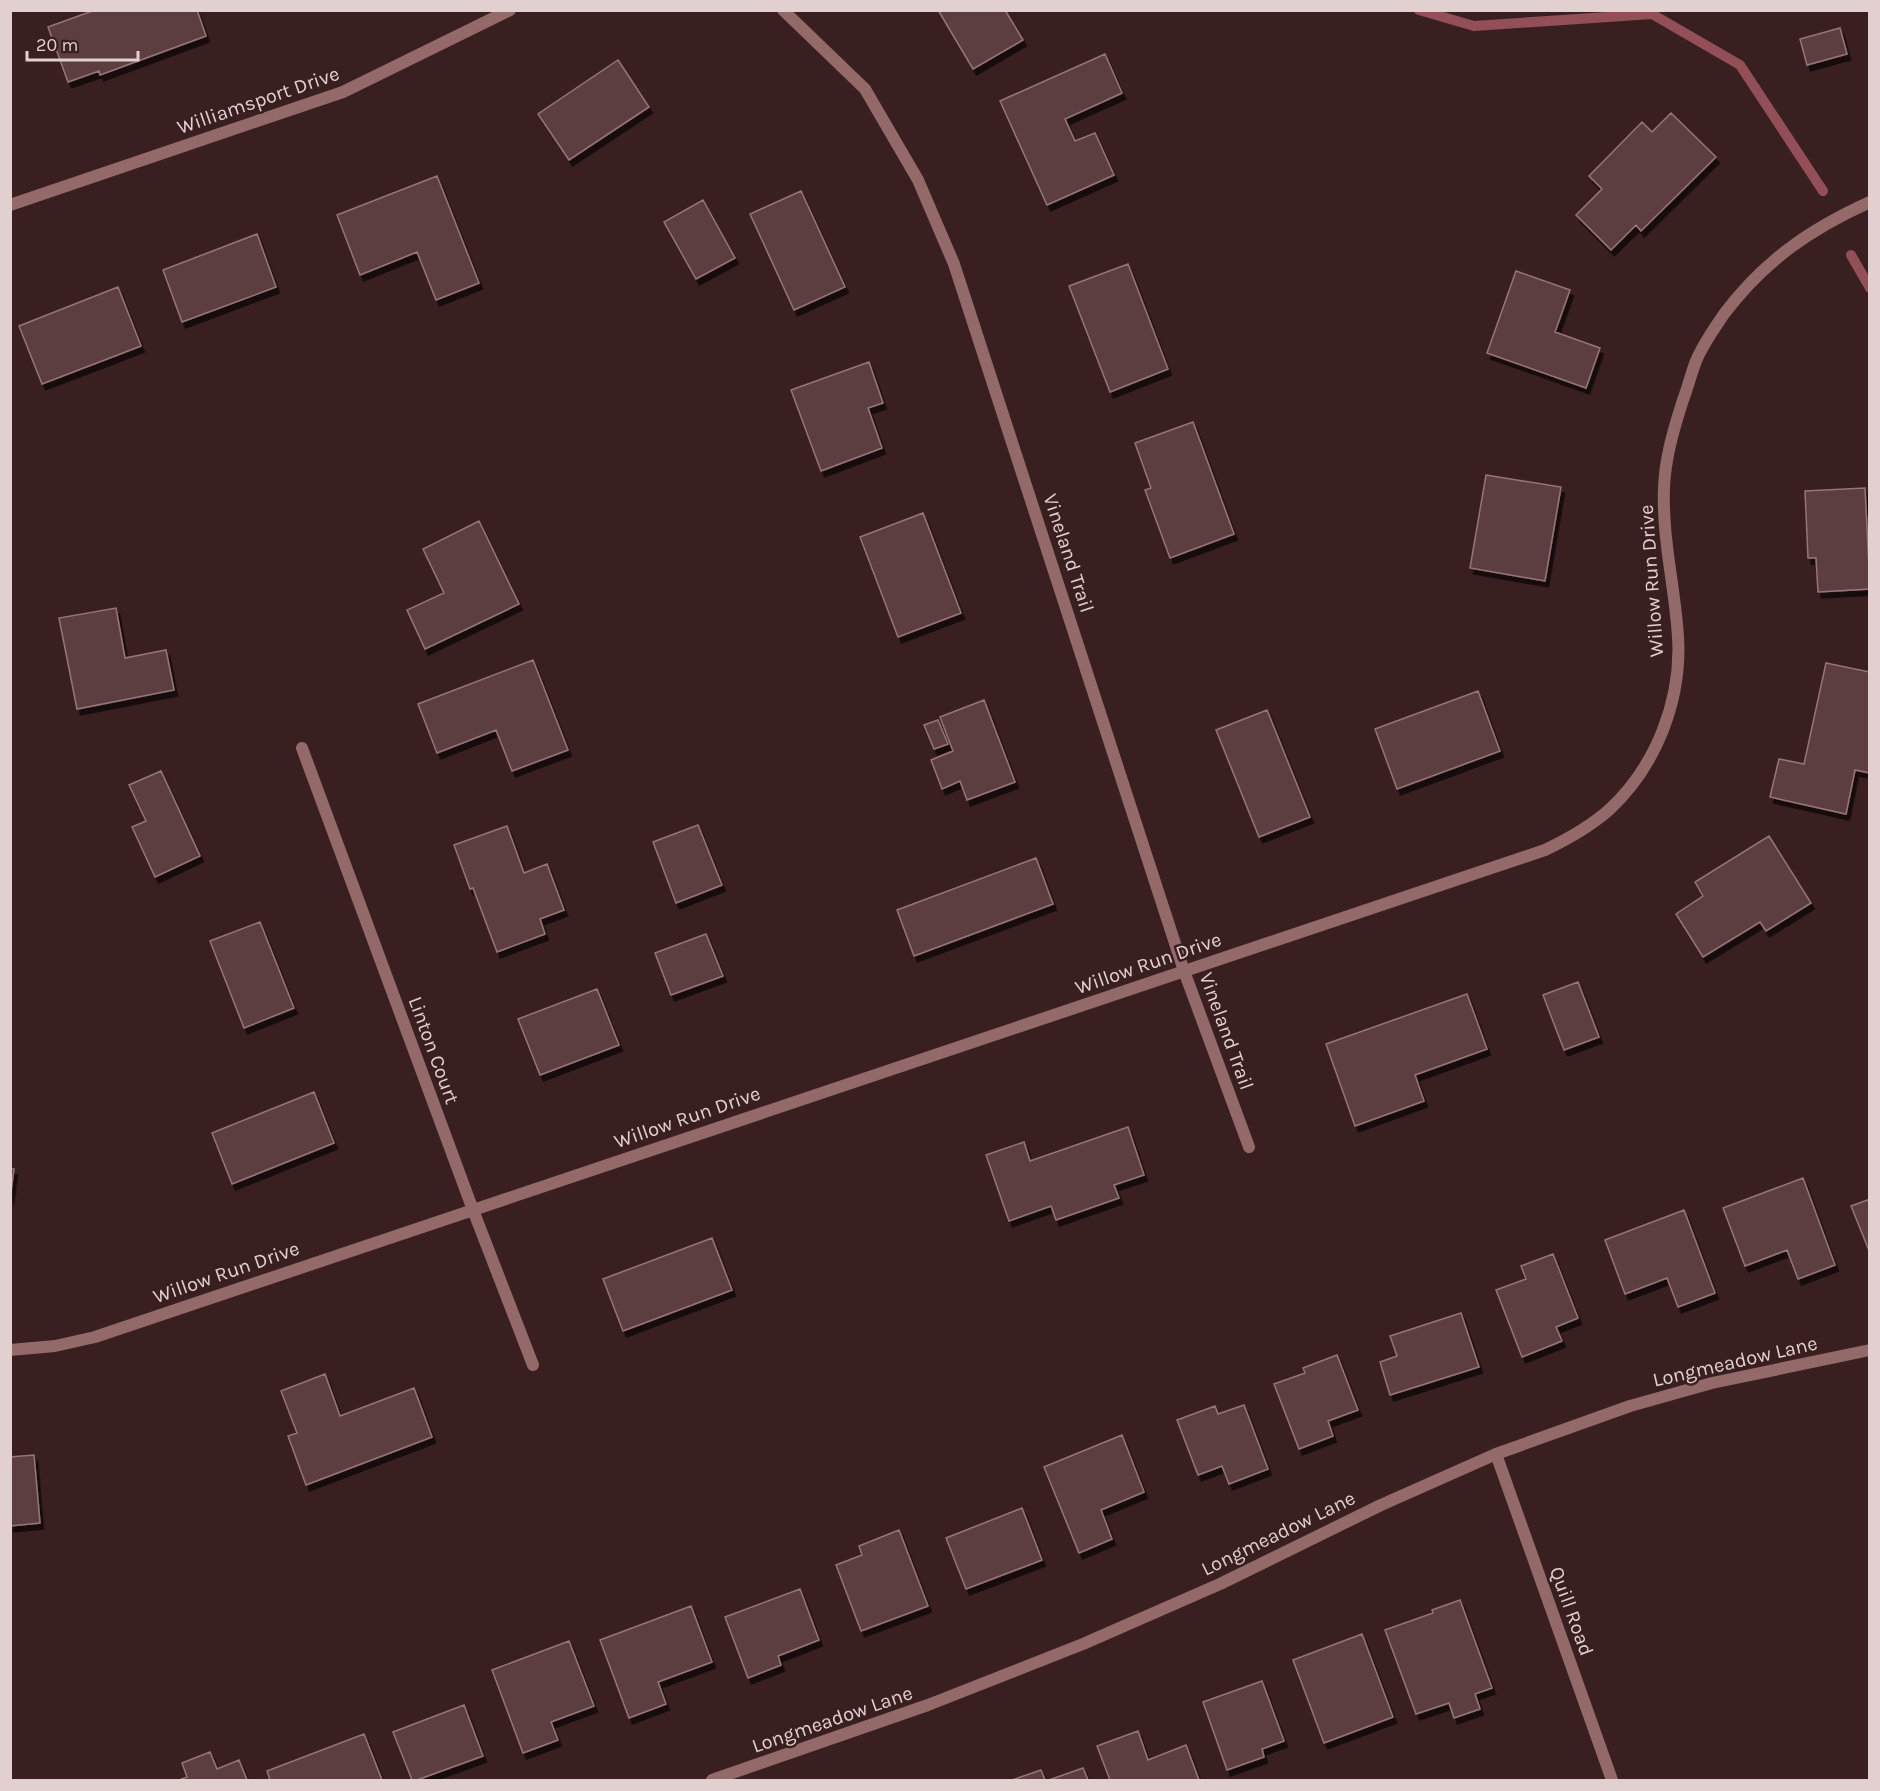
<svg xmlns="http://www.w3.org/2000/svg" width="1880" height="1791" font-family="Karla,sans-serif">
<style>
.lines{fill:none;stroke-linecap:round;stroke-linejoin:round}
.stream{stroke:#924f58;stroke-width:10}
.building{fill:#5c3e3f;stroke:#977575;stroke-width:1.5;filter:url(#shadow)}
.street{stroke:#93696a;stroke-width:12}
.labels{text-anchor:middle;stroke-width:5;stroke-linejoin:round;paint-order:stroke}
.street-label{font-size:20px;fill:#e2cfcf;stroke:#3a1f20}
</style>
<defs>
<filter id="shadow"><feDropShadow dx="3.5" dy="6" stdDeviation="0" flood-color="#0009"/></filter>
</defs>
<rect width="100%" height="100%" fill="#3a1f20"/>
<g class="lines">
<!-- stream -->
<path class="stream" d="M 1419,10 L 1474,26 L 1652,14 L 1740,65 L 1823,191
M 1851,255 L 1870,288"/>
</g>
<!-- building -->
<path class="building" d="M 95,10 L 197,10 L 206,36 L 100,75 L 99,71 L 68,82 L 48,27 Z
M 938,10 L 1005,10 L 1023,40 L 973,69 Z
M 1840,28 L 1847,54 L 1807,65 L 1800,39 Z
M 1105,54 L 1122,93 L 1065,119 L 1075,141 L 1095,133 L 1114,175 L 1047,205 L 1000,101 Z
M 618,60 L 649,107 L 569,160 L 538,114 Z
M 1671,113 L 1716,157 L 1641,231 L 1636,225 L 1611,250 L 1576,215 L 1602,189 L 1589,176 L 1642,122 L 1652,132 Z
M 437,176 L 479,283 L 436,300 L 417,252 L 360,275 L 337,215 Z
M 801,191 L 845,287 L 794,310 L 750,214 Z
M 703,200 L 735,258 L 696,279 L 664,222 Z
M 257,234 L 276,287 L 182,322 L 163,270 Z
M 1128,264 L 1168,369 L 1110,392 L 1069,286 Z
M 1516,271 L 1570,290 L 1555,332 L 1600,348 L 1586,388 L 1487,353 Z
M 118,287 L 141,346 L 42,384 L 19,326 Z
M 869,362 L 883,403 L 868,408 L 882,448 L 821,471 L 791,390 Z
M 1193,422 L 1234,534 L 1170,558 L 1145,490 L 1151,488 L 1135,443 Z
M 1486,475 L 1561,487 L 1545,581 L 1470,568 Z
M 1865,488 L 1870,589 L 1818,592 L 1816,558 L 1808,558 L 1805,491 Z
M 923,513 L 961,613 L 898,637 L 860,537 Z
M 479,521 L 519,604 L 425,649 L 407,610 L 444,593 L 423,549 Z
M 116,608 L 125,658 L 166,650 L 174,690 L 77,709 L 59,618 Z
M 533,660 L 568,750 L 512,771 L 496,730 L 437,753 L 418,704 Z
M 1826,663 L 1870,672 L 1870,773 L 1855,770 L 1846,814 L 1770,797 L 1779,759 L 1804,764 Z
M 1478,691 L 1500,751 L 1397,789 L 1375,729 Z
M 984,700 L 1015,782 L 967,800 L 960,781 L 942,789 L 931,760 L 953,751 L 940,717 Z
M 1267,710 L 1310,817 L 1259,837 L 1216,730 Z
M 938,720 L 948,744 L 934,749 L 924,725 Z
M 161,771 L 200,856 L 155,877 L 132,827 L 146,821 L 129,785 Z
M 698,825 L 722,885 L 676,903 L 653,842 Z
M 507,826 L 524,873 L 547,864 L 564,910 L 540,919 L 545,934 L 497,952 L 473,888 L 470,889 L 454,845 Z
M 1769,836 L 1811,903 L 1766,931 L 1760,922 L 1703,957 L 1676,914 L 1703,896 L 1695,882 Z
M 1036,858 L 1053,904 L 914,956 L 897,910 Z
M 260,922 L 294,1008 L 244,1028 L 210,941 Z
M 706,934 L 723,976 L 671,995 L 655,953 Z
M 1578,982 L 1599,1037 L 1564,1050 L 1543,995 Z
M 597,989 L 619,1045 L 540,1075 L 518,1019 Z
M 1467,994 L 1487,1049 L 1415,1075 L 1424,1101 L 1355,1126 L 1326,1044 Z
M 314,1092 L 334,1143 L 232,1184 L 212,1133 Z
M 1128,1127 L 1144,1175 L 1114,1185 L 1119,1198 L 1056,1220 L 1051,1206 L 1009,1221 L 986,1155 L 1024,1142 L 1030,1161 Z
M 10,1169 L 14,1169 L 10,1199 Z
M 1803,1178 L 1835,1265 L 1798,1279 L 1787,1250 L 1745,1266 L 1723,1208 Z
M 1870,1199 L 1870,1253 L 1851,1206 Z
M 1684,1210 L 1715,1293 L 1678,1307 L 1667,1278 L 1625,1294 L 1605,1240 Z
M 712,1238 L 732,1290 L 623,1331 L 603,1279 Z
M 1553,1254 L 1578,1318 L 1556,1327 L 1562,1341 L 1522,1357 L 1496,1290 L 1526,1279 L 1521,1266 Z
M 1461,1313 L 1479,1367 L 1390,1395 L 1380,1362 L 1397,1356 L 1390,1336 Z
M 1337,1355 L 1358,1410 L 1328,1421 L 1333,1436 L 1299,1449 L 1274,1384 L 1305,1373 L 1303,1368 Z
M 325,1374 L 340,1416 L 414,1388 L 432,1437 L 306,1485 L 288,1436 L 297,1433 L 281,1391 Z
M 1244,1405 L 1268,1469 L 1229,1484 L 1222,1466 L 1198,1475 L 1177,1420 L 1215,1406 L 1218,1414 Z
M 1122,1435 L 1144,1492 L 1101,1510 L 1112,1539 L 1079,1553 L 1044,1467 Z
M 34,1455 L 40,1523 L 10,1526 L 10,1457 Z
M 1022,1508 L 1042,1560 L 966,1589 L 946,1538 Z
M 899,1530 L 928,1606 L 861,1631 L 836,1565 L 862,1555 L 859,1546 Z
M 800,1589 L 819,1640 L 778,1656 L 781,1665 L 748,1678 L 725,1617 Z
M 1460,1600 L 1492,1688 L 1475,1694 L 1480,1709 L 1454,1718 L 1449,1703 L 1416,1714 L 1385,1630 L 1433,1613 L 1432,1610 Z
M 691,1606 L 712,1662 L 658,1682 L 666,1704 L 629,1718 L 600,1640 Z
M 1362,1634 L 1393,1717 L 1324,1743 L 1293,1660 Z
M 569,1641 L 594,1706 L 551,1722 L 558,1740 L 523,1753 L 492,1670 Z
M 1262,1681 L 1284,1741 L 1262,1749 L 1264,1757 L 1227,1770 L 1203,1702 Z
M 464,1705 L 483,1756 L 417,1780 L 412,1780 L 393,1732 Z
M 1138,1731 L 1148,1760 L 1186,1745 L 1199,1780 L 1110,1780 L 1097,1746 Z
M 364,1734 L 382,1780 L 270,1780 L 267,1771 Z
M 210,1752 L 217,1769 L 239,1760 L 247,1780 L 179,1780 L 187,1777 L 182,1763 Z
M 1083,1768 L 1088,1780 L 1049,1780 Z
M 1041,1770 L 1045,1780 L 1012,1780 Z"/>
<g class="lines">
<!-- street -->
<path class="street" d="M 783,10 L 865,89 L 918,180 L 954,264 L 1184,971 L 1249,1147
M 10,205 L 343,92 L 510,10
M 302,748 L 473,1210 L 533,1365
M 10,1350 L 55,1346 L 95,1337 L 1545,850 C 1568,839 1590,827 1610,809 C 1656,766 1682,700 1678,637 C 1675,587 1662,539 1664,488 C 1665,458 1674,428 1683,400 C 1688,387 1691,374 1696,361 C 1703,344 1714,329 1724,314 C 1764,261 1810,229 1870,202
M 1496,1454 L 1612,1780
M 712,1780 L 928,1705 L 1083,1644 L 1220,1584 L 1381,1505 L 1496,1454 L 1630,1406 L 1712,1383 L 1870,1350"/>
</g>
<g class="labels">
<!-- street labels -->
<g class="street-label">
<text transform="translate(258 100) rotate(-19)" y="7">Williamsport Drive</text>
<text transform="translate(1069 553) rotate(72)" y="7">Vineland Trail</text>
<text transform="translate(1651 581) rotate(-94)" y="7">Willow Run Drive</text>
<text transform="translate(1148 963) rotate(-19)" y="7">Willow Run Drive</text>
<text transform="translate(1227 1031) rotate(70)" y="7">Vineland Trail</text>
<text transform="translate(434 1050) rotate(70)" y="7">Linton Court</text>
<text transform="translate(687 1117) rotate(-19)" y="7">Willow Run Drive</text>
<text transform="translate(226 1272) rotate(-19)" y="7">Willow Run Drive</text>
<text transform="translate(1735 1361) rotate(-13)" y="7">Longmeadow Lane</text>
<text transform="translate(1278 1533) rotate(-26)" y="7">Longmeadow Lane</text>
<text transform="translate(1572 1611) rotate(70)" y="7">Quill Road</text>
<text transform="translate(832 1719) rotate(-19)" y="7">Longmeadow Lane</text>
</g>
</g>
<!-- border -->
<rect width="1880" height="1791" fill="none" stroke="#e2cfcf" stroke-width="24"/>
<!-- scale -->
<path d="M27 51v9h111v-9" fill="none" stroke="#e2cfcf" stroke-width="3"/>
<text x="36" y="51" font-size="18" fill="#e2cfcf" stroke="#3a1f20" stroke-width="4.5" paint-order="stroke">20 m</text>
</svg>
